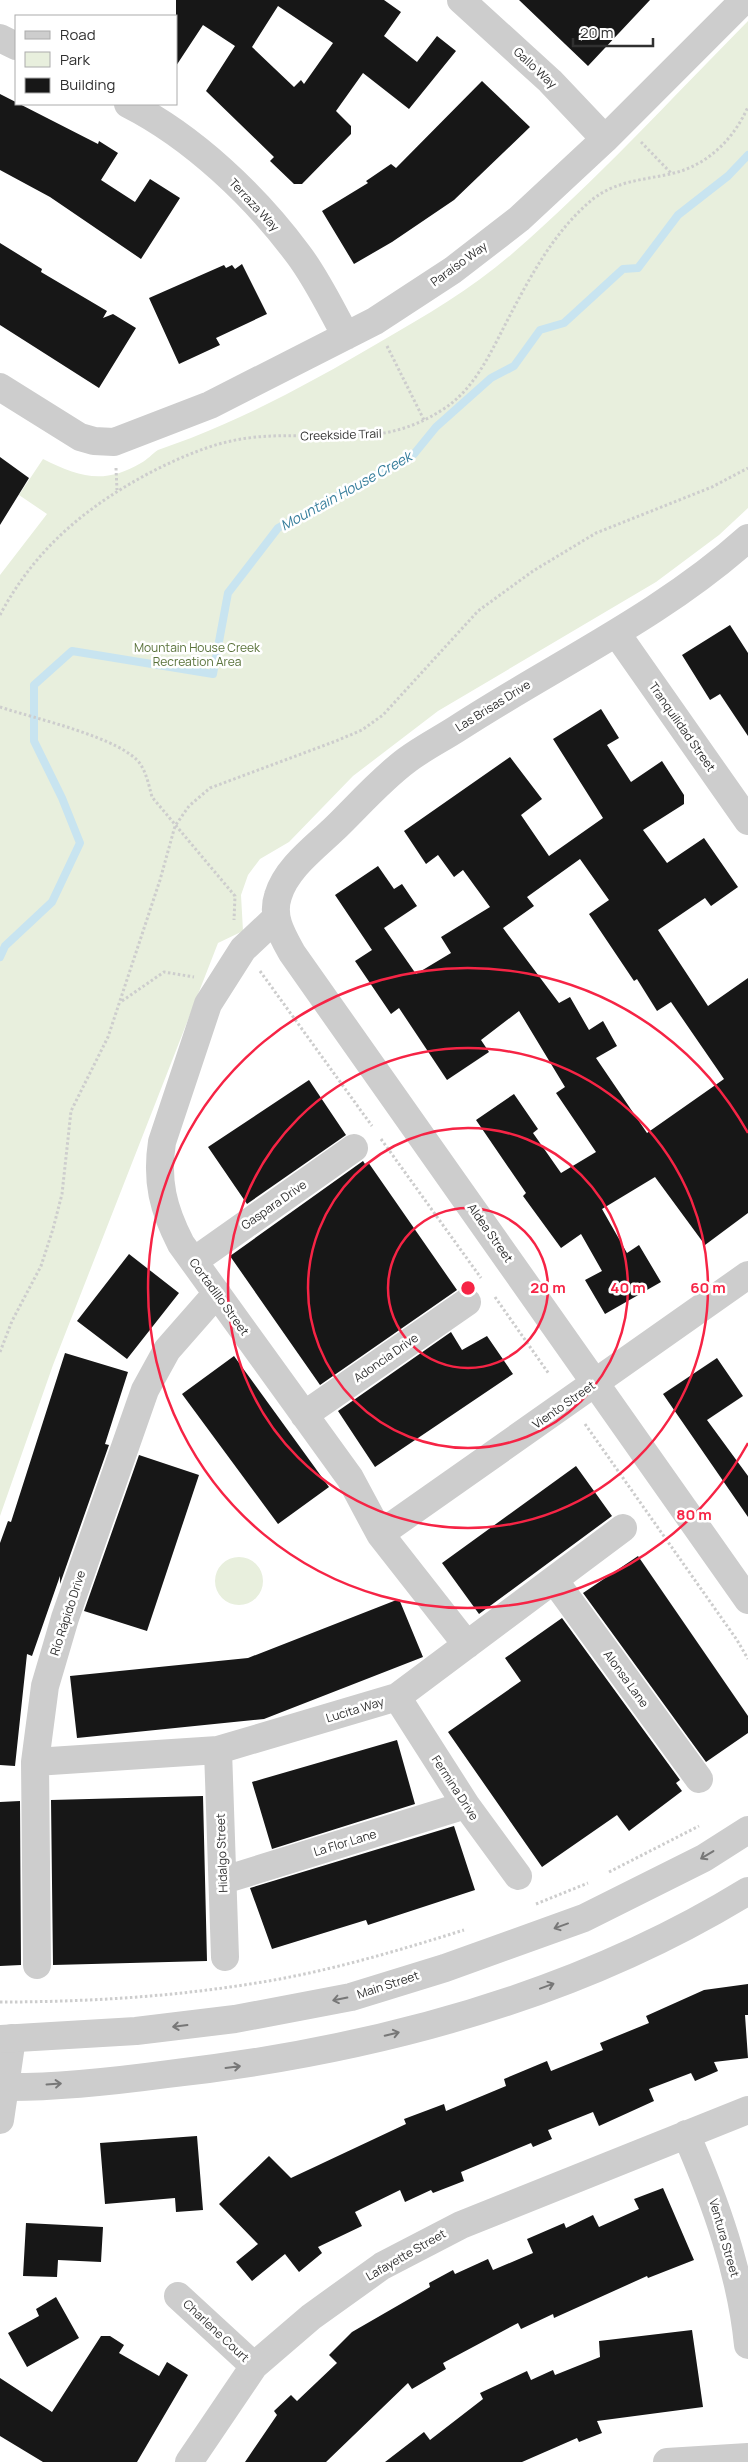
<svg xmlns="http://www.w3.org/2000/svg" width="748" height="2462" font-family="Manrope,sans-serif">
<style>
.green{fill:#e8efdd}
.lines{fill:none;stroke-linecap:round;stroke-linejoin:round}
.stream{stroke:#c8e4f0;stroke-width:8}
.building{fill:#171717;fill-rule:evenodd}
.path{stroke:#cdcdcd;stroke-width:3;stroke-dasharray:2.5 2.5;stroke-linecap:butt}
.minor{stroke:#cdcdcd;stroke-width:28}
.tertiary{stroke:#cdcdcd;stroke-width:28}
.oneway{stroke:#777}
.ring{fill:none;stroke:#f62445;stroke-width:2.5}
.labels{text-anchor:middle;stroke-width:5;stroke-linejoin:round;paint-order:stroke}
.street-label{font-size:12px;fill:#303030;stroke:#fff}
.park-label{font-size:12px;fill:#587139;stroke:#fff}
.water-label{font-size:14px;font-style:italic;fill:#357d9b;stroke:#fff}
.centre{fill:#f62445;stroke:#fff;stroke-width:2.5}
.ring-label{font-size:15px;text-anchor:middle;font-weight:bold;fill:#f62445;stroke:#fff;stroke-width:5;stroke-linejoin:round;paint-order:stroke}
</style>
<rect width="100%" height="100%" fill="#fff"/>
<!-- green -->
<path class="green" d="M 748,21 L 748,508 L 719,535 L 656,582 L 438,711 L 353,776 L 289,842 L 260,859 L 248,875 L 241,895 L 243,931 L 218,943 L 211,961 L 53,1365 L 0,1516 L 0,575 L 47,514 L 19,495 L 43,459 C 79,477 104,485 141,463 C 147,460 152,454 158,450 C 169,446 180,442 191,438 C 257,412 319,378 380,342 C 427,315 473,288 513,253 C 596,181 671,99 748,21 Z
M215 1581a24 24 0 1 1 48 0a24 24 0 1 1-48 0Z"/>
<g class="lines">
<!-- stream -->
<path class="stream" d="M 0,957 L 5,946 L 52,902 L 80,843 L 62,798 L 34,741 L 34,685 L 72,651 L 213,674 L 228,593 L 278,528 L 414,454 L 436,427 L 491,378 L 514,366 L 540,330 L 564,323 L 623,269 L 638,268 L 678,215 L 728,176 L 748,155"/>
</g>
<!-- building -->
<path class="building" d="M 176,0 L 384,0 L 401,12 L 384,36 L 417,62 L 437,36 L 456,51 L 409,109 L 363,73 L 336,111 L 351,126 L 351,134 L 302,184 L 294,184 L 270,161 L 274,157 L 206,91 L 235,46 L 203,25 L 176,66 ZM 278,6 L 333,43 L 304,84 L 301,80 L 294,87 L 252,47 Z
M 519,0 L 650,0 L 588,66 Z
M 482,81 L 530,127 L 454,200 L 392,242 L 354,264 L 322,211 L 368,183 L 366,181 L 391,164 L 396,168 Z
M 0,94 L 98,144 L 99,141 L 118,153 L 101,180 L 135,202 L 150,179 L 180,198 L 141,259 L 50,197 L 0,170 Z
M 0,243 L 42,269 L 41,272 L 107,311 L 103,318 L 113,314 L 136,328 L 99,388 L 0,325 Z
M 242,264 L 267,314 L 216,338 L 220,345 L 179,364 L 149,298 L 224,265 L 226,268 L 232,265 L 235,269 Z
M 0,457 L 29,478 L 0,525 Z
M 730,625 L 748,653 L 748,736 L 720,694 L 710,700 L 682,655 Z
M 601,709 L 619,738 L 607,745 L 631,782 L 662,761 L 684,795 L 684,804 L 643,830 L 667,863 L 704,838 L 738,887 L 711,906 L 705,898 L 658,930 L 708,1006 L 748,978 L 748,1213 L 705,1245 L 655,1177 L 602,1209 L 627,1253 L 639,1245 L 661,1282 L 605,1314 L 585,1280 L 602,1271 L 581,1234 L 561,1248 L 523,1196 L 526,1193 L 476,1120 L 514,1094 L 538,1129 L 533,1133 L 561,1173 L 596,1152 L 556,1093 L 565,1087 L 519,1011 L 481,1040 L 489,1052 L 447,1080 L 399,1008 L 391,1014 L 355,961 L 372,950 L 335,895 L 378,866 L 394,889 L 402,884 L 417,906 L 384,928 L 416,974 L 451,953 L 441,937 L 490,907 L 463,870 L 454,877 L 438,855 L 426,864 L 404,831 L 510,757 L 542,799 L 521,815 L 549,856 L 603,818 L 553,739 ZM 580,859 L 609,900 L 589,914 L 634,981 L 637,979 L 657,1011 L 671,1002 L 724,1079 L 647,1133 L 596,1058 L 617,1046 L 603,1021 L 589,1030 L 570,997 L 559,1003 L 503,928 L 534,906 L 527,897 Z
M 309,1080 L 346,1135 L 247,1204 L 208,1147 Z
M 363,1161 L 365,1164 L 368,1162 L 457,1290 L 320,1385 L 230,1256 Z
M 129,1254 L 179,1293 L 127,1359 L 77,1321 Z
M 451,1332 L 462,1350 L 487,1336 L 513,1374 L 375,1467 L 338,1411 Z
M 65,1353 L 128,1372 L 105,1444 L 109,1445 L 60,1584 L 60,1576 L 32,1656 L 27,1654 L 15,1766 L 0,1765 L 0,1543 L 8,1521 L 11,1522 Z
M 234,1356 L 329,1487 L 278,1524 L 182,1394 Z
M 717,1358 L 743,1396 L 707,1420 L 748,1476 L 748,1517 L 663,1394 Z
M 139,1455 L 199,1475 L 147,1631 L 84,1611 Z
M 576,1466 L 612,1516 L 479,1614 L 442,1563 Z
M 638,1556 L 748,1716 L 748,1733 L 706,1762 L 583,1593 Z
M 399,1599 L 423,1657 L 264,1719 L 77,1738 L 70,1676 L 248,1658 Z
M 562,1618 L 680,1780 L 676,1783 L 682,1791 L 629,1831 L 617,1815 L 542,1867 L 448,1732 L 521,1681 L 505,1658 Z
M 397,1740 L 415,1804 L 272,1849 L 252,1782 Z
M 203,1796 L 207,1961 L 53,1965 L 51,1800 Z
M 20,1801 L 21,1965 L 0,1966 L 0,1802 Z
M 454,1826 L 475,1890 L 368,1925 L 366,1920 L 272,1949 L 250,1888 Z
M 748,1984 L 748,2015 L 745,2015 L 748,2058 L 714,2062 L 718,2071 L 695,2081 L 691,2073 L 649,2089 L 654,2101 L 599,2126 L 593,2112 L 548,2130 L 552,2139 L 533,2147 L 531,2143 L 461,2172 L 464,2181 L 433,2193 L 431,2190 L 405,2202 L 400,2190 L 355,2212 L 362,2226 L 318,2247 L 322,2253 L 299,2272 L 285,2254 L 252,2281 L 236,2262 L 258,2244 L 219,2204 L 269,2156 L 291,2178 L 406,2124 L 404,2119 L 444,2104 L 446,2111 L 506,2086 L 504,2079 L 547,2061 L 551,2071 L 603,2050 L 600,2043 L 649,2023 L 646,2016 L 704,1990 Z
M 197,2136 L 203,2210 L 176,2212 L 175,2198 L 105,2204 L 100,2143 Z
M 663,2188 L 694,2260 L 648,2278 L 647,2276 L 554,2318 L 553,2314 L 521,2329 L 518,2323 L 443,2363 L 446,2369 L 412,2389 L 408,2383 L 326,2462 L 245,2462 L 277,2415 L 274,2411 L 291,2395 L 297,2401 L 337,2363 L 329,2355 L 352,2332 L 430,2287 L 429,2283 L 453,2270 L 455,2274 L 488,2259 L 493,2270 L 533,2253 L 527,2239 L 564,2223 L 566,2228 L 593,2215 L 599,2227 L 639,2209 L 634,2199 Z
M 26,2223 L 103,2227 L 101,2262 L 58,2260 L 57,2277 L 23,2276 Z
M 56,2297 L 79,2338 L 27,2367 L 8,2333 L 39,2316 L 36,2309 Z
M 692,2330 L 703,2407 L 597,2421 L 602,2433 L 579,2442 L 577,2438 L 522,2462 L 385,2462 L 424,2432 L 430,2440 L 483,2399 L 480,2393 L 527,2371 L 531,2380 L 553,2370 L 555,2375 L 600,2357 L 599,2341 Z
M 101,2336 L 110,2336 L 124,2345 L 119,2353 L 159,2376 L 167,2362 L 188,2375 L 137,2462 L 43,2462 L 0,2436 L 0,2378 L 52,2412 Z"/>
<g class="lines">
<!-- path -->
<path class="path" d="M 641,142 L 671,173
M 387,346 L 424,420
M 116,468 L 117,490
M 0,615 C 36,547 89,504 157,469 C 186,455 216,442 248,438 C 318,429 377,452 442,410 C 474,390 490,354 507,321 C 530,277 554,231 593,199 C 616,181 643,180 670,174 C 707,166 733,140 748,107
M 0,707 C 32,718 124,738 141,765 C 147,775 149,786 152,797 L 235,896 L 234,920
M 260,971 L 372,1126
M 122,1001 L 164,972 L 194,977
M 381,1139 L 481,1278
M 495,1297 L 549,1374
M 0,1352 L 12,1321 L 41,1266 L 53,1229 L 62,1194 L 71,1111 L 108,1037 L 160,880 L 175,826 L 189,806 L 210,788 L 336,741 L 362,730 L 383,715 L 478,611 L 533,571 L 596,533 L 712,487 L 748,468
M 585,1424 L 737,1640 L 748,1659
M 609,1872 L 699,1826
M 536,1904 L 588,1883
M 0,2002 C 83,2002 168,1997 250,1984 C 323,1973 394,1952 464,1930"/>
<!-- minor -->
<path class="minor" d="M 461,0 L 550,81 L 605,139
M 0,38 L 16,46
M 128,104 C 193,137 255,196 298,254 C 317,279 331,309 346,336
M 0,387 L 80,437 L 94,441 L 114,442 L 210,405 L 375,321 L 453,270 L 519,219 L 605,139 L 744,0
M 748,538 C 661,616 555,665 458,728 C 441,739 423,748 407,760 C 380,780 357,807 333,830 C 313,849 286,869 278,896 C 271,917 282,935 292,953 L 748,1600
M 617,634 L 748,821
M 276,918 L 243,949 L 208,1004 L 162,1142 C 156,1181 163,1209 181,1244 L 350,1478 L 380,1534 L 467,1645
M 194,1261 L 354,1148
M 304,1415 L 467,1302
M 380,1534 L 748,1275
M 554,1580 L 699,1779
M 397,1697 L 466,1805 L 518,1876
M 218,1750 L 225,1957
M 35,1762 L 218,1750 L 397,1697 L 623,1528
M 224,1880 L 466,1805
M 37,1965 L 35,1762 L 45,1686 L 65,1618 L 145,1390 L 167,1350 L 217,1293
M 0,2120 L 12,2038
M 686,2134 C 715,2201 741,2273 748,2345
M 178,2296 L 254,2366
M 189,2462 L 254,2366 L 311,2317 L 382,2266 L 461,2225 L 748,2110
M 667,2462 L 748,2457"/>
<!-- tertiary -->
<path class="tertiary" d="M 0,2039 L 136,2031 L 235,2019 L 351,1997 L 445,1968 L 584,1918 L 704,1858 L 748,1830
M 0,2087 C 53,2088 116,2081 168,2074 C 370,2051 574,1998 748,1891"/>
</g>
<!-- one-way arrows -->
<defs><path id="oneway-shaft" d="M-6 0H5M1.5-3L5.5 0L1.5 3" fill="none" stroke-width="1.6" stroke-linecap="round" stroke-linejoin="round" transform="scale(1.25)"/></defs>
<g class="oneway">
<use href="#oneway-shaft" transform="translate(707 1855) rotate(149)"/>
<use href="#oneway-shaft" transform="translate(561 1926) rotate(160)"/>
<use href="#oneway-shaft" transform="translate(547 1986) rotate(-20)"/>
<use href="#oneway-shaft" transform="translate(340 1999) rotate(169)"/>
<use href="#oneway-shaft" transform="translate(180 2026) rotate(173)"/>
<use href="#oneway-shaft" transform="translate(392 2034) rotate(-14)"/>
<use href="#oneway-shaft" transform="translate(233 2067) rotate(-7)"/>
<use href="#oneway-shaft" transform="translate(54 2084) rotate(-4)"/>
</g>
<!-- distance rings -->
<g class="ring">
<circle cx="468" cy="1288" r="80"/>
<circle cx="468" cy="1288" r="160"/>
<circle cx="468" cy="1288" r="240"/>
<path d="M748 1443A320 320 0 1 1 748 1133"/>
</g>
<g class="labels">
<!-- street labels -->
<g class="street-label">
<text transform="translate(535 68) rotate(43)" y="4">Gallo Way</text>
<text transform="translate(254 205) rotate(47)" y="4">Terraza Way</text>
<text transform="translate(459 264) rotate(-36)" y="4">Paraíso Way</text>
<text transform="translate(341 435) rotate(-2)" y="4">Creekside Trail</text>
<text transform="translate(493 706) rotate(-32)" y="4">Las Brisas Drive</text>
<text transform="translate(682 727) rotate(55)" y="4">Tranquilidad Street</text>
<text transform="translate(274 1205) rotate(-35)" y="4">Gaspara Drive</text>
<text transform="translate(490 1233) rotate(55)" y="4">Aldea Street</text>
<text transform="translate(219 1297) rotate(54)" y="4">Cortadillo Street</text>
<text transform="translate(386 1358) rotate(-35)" y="4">Adoncia Drive</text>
<text transform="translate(564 1405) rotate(-35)" y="4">Viento Street</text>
<text transform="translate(68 1613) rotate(-72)" y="4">Río Rápido Drive</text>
<text transform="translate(626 1679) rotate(54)" y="4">Alonsa Lane</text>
<text transform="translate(355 1710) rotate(-17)" y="4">Lucita Way</text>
<text transform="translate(455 1788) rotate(57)" y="4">Fermina Drive</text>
<text transform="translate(345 1843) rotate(-17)" y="4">La Flor Lane</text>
<text transform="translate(222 1853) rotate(-92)" y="4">Hidalgo Street</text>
<text transform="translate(388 1985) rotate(-18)" y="4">Main Street</text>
<text transform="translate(724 2238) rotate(74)" y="4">Ventura Street</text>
<text transform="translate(406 2255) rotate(-30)" y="4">Lafayette Street</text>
<text transform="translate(216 2331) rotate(43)" y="4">Charlene Court</text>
</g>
<!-- park labels -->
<g class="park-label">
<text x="197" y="652">Mountain House Creek<tspan x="197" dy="14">Recreation Area</tspan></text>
</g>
<!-- water labels -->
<g class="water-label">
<text transform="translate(346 491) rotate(-29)" y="5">Mountain House Creek</text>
</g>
</g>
<circle cx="468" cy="1288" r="8" class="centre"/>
<g class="ring-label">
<text x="548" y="1293">20 m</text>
<text x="628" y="1293">40 m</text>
<text x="708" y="1293">60 m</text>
<text x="694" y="1520">80 m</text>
</g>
<!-- legend -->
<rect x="15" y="15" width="162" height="90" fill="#ffffff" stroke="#acacac"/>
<rect x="25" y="31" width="25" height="8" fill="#cdcdcd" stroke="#acacac"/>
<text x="60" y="40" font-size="15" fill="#303030">Road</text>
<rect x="25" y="52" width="25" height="15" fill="#e8efdd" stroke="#acacac"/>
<text x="60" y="65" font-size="15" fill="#303030">Park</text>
<rect x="25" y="78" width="25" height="15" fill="#171717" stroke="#acacac"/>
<text x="60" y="90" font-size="15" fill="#303030">Building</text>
<!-- scale -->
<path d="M573 38v8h80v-8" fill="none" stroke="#303030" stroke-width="2.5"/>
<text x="580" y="38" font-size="15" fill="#303030" stroke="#ffffff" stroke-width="4" paint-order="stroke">20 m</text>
</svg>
